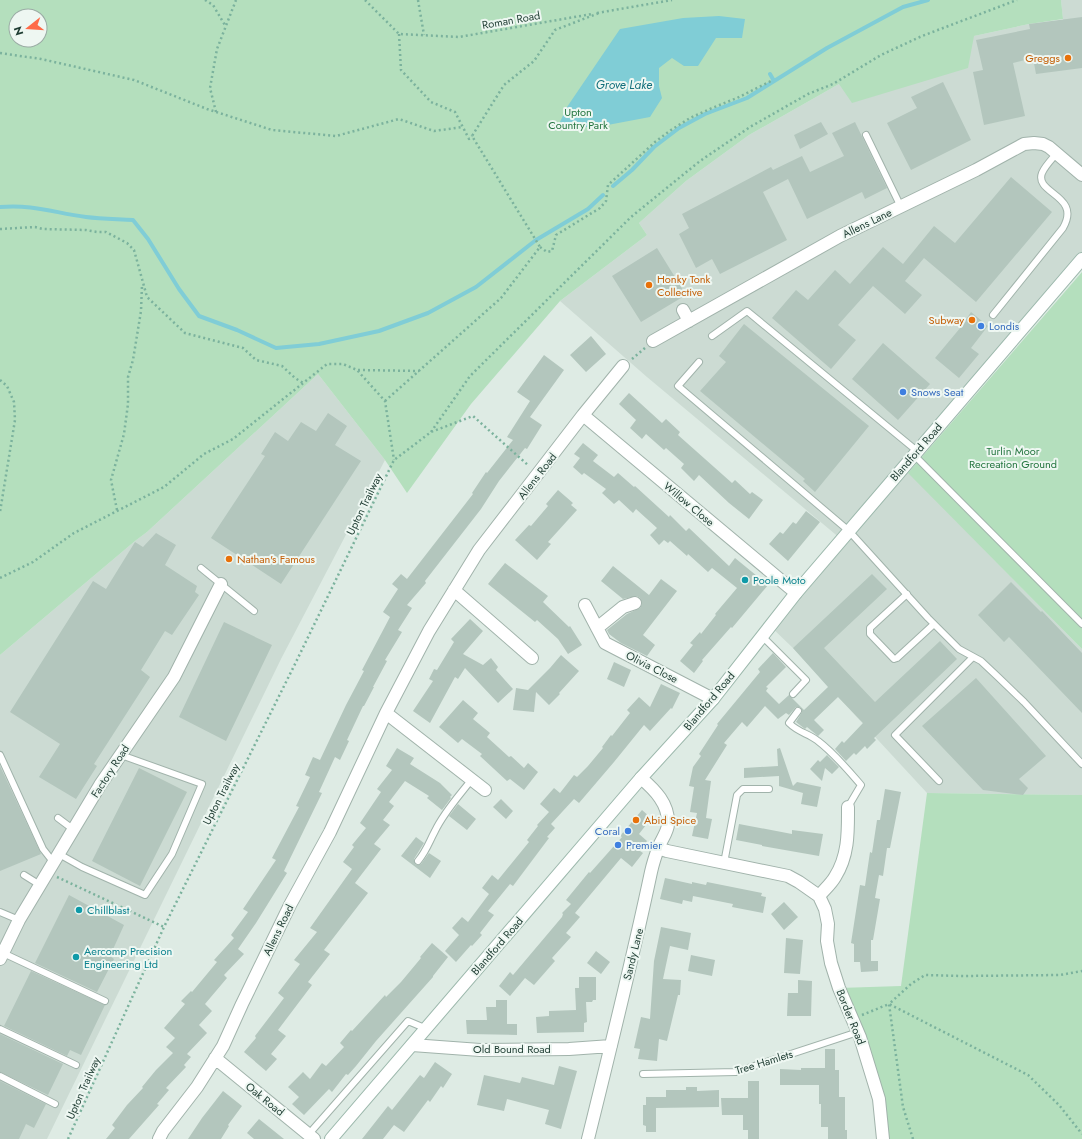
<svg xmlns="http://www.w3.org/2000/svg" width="1082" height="1139" font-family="Jost,sans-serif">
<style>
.built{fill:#ccdbd3}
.green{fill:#b4dfbd;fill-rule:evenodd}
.water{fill:#80cdd6}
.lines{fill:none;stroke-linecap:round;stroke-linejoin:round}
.stream{stroke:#80cdd6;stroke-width:4}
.building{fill:#b3c6bd}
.service-casing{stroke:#a1b3ab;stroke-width:8}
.minor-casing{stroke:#a1b3ab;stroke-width:14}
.secondary-casing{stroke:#9cb8ac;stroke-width:14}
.path{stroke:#7bb29d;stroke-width:2.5;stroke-dasharray:2 3;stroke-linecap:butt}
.service{stroke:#fff;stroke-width:6}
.minor{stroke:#fff;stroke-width:12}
.secondary{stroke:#fff;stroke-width:12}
.food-dot{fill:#e8710a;stroke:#eef7f2;stroke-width:1.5}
.shop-dot{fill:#3f7fe0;stroke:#eef7f2;stroke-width:1.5}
.culture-dot{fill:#0f9aa8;stroke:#eef7f2;stroke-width:1.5}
.labels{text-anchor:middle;stroke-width:4;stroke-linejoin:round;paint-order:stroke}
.street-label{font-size:11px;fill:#1e3c32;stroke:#eef7f2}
.food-label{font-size:11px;fill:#c56008;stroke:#eef7f2;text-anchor:start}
.park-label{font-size:11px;fill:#257640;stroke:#eef7f2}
.shop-label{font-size:11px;fill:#366cbe;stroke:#eef7f2;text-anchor:start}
.culture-label{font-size:11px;fill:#0d838f;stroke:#eef7f2;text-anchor:start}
.water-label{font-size:12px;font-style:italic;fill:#13707c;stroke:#eef7f2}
</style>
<rect width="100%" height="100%" fill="#deebe4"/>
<!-- built -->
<path class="built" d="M 1061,0 L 1082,0 L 1082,259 L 903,467 L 1082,649 L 1082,795 L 927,793 L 793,648 L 770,626 L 841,539 L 647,377 L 560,301 L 647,235 L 639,223 L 686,181 L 749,135 L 839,84 L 974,36 L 1029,24 L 1063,20 Z
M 318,374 L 385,460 L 281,659 L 47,1139 L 0,1139 L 0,655 L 135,541 L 147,532 Z"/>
<!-- green -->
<path class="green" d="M 0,0 L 1061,0 L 1063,19 L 1029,24 L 974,36 L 968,68 L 852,103 L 839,84 L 749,135 L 686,181 L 639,223 L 647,235 L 560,301 L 471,404 L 407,493 L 385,460 L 318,374 L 147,532 L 135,541 L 0,655 ZM 16,16 L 40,16 L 40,40 L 16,40 Z
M 1082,272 L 1082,649 L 908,473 Z
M 927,793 L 1082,795 L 1082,1139 L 883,1139 L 879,1099 L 839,988 L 901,986 Z"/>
<!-- water -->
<path class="water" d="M 719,16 L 745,19 L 742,38 L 716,38 L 698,66 L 684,66 L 672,58 L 659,68 L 659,86 L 662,98 L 650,117 L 597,127 L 579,127 L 560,122 L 567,107 L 620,29 L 683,18 Z"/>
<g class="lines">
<!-- stream -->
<path class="stream" d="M 770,74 L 774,81
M 613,186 L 632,170 L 654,147 L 679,128 L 705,114 L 747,98 L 827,48 L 903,7 L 928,0
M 0,207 C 33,204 55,213 86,217 C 102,219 118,219 133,220 L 148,239 L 179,289 L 199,316 L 237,330 L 276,348 L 319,344 L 379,331 L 428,313 L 476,287 L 536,240 L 588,209 L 603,195"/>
</g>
<!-- building -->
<path class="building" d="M 1082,17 L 1082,68 L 1036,74 L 1033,58 L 1013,63 L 1025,116 L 984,125 L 973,72 L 983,70 L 976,40 L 1030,29 L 1029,24 Z
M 943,82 L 971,140 L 911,170 L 887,123 L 917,108 L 911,97 Z
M 821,122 L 828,134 L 800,149 L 794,135 Z
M 855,122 L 887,188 L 865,199 L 862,192 L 807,219 L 788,179 L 763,192 L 787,240 L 720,274 L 712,259 L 696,268 L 679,234 L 689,228 L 682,214 L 771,167 L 773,170 L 802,156 L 810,172 L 844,156 L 832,133 Z
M 1011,177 L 1052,212 L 976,302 L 924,258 L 905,281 L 922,295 L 905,314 L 873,286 L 838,325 L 856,340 L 831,369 L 772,318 L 796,290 L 808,300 L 835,270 L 850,284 L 883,247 L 903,264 L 934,226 L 955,243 Z
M 657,248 L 686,295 L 641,322 L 612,276 Z
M 971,312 L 988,326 L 971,348 L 979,354 L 959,378 L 935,358 L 966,321 L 965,321 Z
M 744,324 L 869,426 L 815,492 L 803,481 L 805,479 L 700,391 L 726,362 L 719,356 Z
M 591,336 L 606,354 L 586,372 L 570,355 Z
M 883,343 L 930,384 L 898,420 L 852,379 Z
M 544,355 L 564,370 L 530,417 L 542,425 L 527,449 L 525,448 L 499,481 L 481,509 L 425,581 L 426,583 L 407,605 L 412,608 L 398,630 L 402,632 L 385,660 L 387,661 L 373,687 L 374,687 L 364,706 L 363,706 L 347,740 L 349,741 L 340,760 L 335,757 L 319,792 L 322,793 L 284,871 L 287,873 L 256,923 L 238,949 L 244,954 L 224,975 L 227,978 L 205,1004 L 212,1011 L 199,1025 L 207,1033 L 187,1054 L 191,1057 L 184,1065 L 186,1067 L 166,1088 L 169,1090 L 157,1104 L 159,1105 L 129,1139 L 106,1139 L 115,1128 L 112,1125 L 127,1105 L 143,1088 L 142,1087 L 156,1070 L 173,1053 L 166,1047 L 175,1038 L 164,1028 L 185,1004 L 181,1001 L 191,991 L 192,992 L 217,962 L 214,960 L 234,938 L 231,935 L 248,912 L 243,909 L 276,860 L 272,858 L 299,807 L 296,806 L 310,777 L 305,775 L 313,757 L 320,760 L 346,705 L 364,671 L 362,670 L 390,617 L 383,612 L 398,589 L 392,584 L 401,574 L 407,579 L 473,494 L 472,493 L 486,472 L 487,473 L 513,440 L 507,437 L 530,401 L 517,392 Z
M 629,393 L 662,423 L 666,419 L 680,432 L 678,435 L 732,483 L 735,480 L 750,494 L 752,492 L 763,500 L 749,519 L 729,503 L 699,475 L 694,481 L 681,468 L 684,464 L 666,448 L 664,450 L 646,434 L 642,439 L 630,428 L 636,420 L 619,404 Z
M 328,413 L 347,426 L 335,445 L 361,461 L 281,584 L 211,538 L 265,456 L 261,454 L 275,432 L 288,441 L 301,422 L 316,431 Z
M 583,443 L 598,455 L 593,461 L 614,477 L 618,473 L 634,487 L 635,486 L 669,517 L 670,515 L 686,531 L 689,528 L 729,566 L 735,558 L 768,585 L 732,628 L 731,627 L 702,660 L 703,661 L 694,673 L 680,661 L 693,645 L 690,643 L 700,632 L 701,634 L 716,615 L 715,614 L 737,588 L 712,568 L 708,572 L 688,554 L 687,556 L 670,541 L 668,543 L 664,540 L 659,545 L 650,535 L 657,528 L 636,509 L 633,513 L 619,500 L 614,504 L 602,493 L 606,489 L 584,473 L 582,475 L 573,467 L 580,458 L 574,454 Z
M 558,490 L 573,503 L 571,505 L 577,510 L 548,542 L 551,544 L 537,560 L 515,540 L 529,525 L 531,526 L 548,506 L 546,504 Z
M 806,511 L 820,522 L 788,561 L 769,544 L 780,532 L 783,534 L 793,522 L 796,524 Z
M 156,533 L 176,545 L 165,565 L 197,586 L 195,592 L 199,595 L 172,635 L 165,631 L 141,670 L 150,677 L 94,764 L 97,766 L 76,799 L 39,777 L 60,744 L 10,712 L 93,581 L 106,589 L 135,542 L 143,547 Z
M 505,563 L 548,596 L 543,602 L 569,627 L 570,626 L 582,645 L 568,654 L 558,639 L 537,620 L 535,622 L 488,584 Z
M 613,566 L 649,595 L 661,579 L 677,591 L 643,635 L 655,645 L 647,656 L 621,643 L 609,634 L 607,630 L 627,614 L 640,608 L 642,604 L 640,598 L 637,596 L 623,599 L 601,581 Z
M 872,574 L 887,589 L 824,648 L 875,702 L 940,641 L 957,659 L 874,738 L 876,740 L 867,749 L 865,746 L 856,755 L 854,753 L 846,761 L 835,749 L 842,741 L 844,743 L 863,723 L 838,697 L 814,720 L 824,730 L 818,736 L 807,727 L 805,729 L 796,722 L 802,712 L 800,707 L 796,707 L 789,715 L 786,713 L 778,719 L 765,706 L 747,727 L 742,722 L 724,743 L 727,745 L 705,780 L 711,781 L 706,818 L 712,819 L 708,839 L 692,836 L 697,813 L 690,812 L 694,787 L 689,786 L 693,767 L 701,756 L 699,754 L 718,725 L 717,724 L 760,672 L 758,669 L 773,653 L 786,667 L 766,687 L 768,688 L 766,691 L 779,704 L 789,695 L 804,710 L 828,687 L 793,648 Z
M 1011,582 L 1041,612 L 1042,611 L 1082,653 L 1082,713 L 1009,637 L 1004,642 L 978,615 Z
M 470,619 L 483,631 L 463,654 L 483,665 L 491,658 L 498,667 L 496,670 L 513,689 L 498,703 L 465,668 L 458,679 L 455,677 L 430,723 L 413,711 L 433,681 L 429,679 L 434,669 L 437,670 L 454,642 L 451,639 Z
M 224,622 L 272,645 L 226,741 L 179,717 Z
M 561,655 L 579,671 L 559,693 L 560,694 L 549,705 L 536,692 L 534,712 L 513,710 L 516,688 L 528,690 L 550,668 Z
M 614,662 L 631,670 L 624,687 L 607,679 Z
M 976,678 L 1046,756 L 1019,779 L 1028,788 L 1023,795 L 983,790 L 922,726 Z
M 661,684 L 680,693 L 672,709 L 671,708 L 650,731 L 644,725 L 614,762 L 579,803 L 574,799 L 551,824 L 555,828 L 547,837 L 549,838 L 513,886 L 510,884 L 488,911 L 494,915 L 480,933 L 482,935 L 472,946 L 471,945 L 456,962 L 445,951 L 459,935 L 452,928 L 462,917 L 468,922 L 489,894 L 482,888 L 492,875 L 498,880 L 529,842 L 527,840 L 538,826 L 537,825 L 549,812 L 540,804 L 554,788 L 560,793 L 574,775 L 577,777 L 588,766 L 603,748 L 602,747 L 611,735 L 612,736 L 630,713 L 627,710 L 639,697 L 650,707 Z
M 463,700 L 478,713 L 473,719 L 490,733 L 487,737 L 509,757 L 511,756 L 524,768 L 528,763 L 538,772 L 524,790 L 510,779 L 507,781 L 480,756 L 482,754 L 462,739 L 458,743 L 439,727 Z
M 397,748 L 414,758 L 410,764 L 440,783 L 452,795 L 450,797 L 451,798 L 442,810 L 427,798 L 429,796 L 405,781 L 389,802 L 394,806 L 383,820 L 390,825 L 374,844 L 381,849 L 355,883 L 368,893 L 324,950 L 330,954 L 308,982 L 312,985 L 278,1030 L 286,1036 L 271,1054 L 277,1059 L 266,1071 L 244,1052 L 256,1038 L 255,1036 L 284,998 L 278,993 L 300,964 L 294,960 L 317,932 L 310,928 L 352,869 L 343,862 L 354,847 L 352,845 L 366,828 L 360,823 L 381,792 L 377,789 L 392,770 L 386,766 Z
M 780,748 L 793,786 L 797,782 L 821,787 L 817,807 L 801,804 L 803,793 L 779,786 L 779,776 L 744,778 L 744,768 L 778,766 L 777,749 Z
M 827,755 L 839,767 L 832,774 L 825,768 L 822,781 L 810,769 L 818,760 L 820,762 Z
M 0,766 L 41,854 L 0,871 Z
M 139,768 L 187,792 L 140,886 L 92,861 Z
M 885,789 L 901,792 L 890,848 L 887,848 L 883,876 L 879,875 L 875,898 L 880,899 L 873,940 L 871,940 L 871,961 L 878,961 L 878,971 L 861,972 L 860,962 L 854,962 L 854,944 L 851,943 L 860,885 L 865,886 L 870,852 L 872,853 L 877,820 L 880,820 Z
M 501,799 L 513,811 L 506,819 L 493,807 Z
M 458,804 L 476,819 L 467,830 L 449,816 Z
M 642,810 L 650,817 L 644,823 L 646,825 L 639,834 L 647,841 L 640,851 L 643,853 L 632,867 L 621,858 L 575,913 L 580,917 L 566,933 L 571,937 L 552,958 L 555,961 L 534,985 L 525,978 L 510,996 L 499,986 L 510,972 L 513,975 L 562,917 L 563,914 L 562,913 L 571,904 L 566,900 L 589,872 L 590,873 L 622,837 L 620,836 Z
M 739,824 L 792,834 L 792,830 L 823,834 L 819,856 L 762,846 L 762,845 L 736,840 Z
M 416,837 L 424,843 L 414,859 L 415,864 L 418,865 L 421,864 L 429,853 L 441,861 L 430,878 L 401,856 Z
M 665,878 L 692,884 L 692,882 L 706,885 L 707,882 L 762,893 L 761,896 L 766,897 L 763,913 L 732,907 L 733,904 L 693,896 L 692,902 L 683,900 L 682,904 L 660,899 Z
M 69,895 L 124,925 L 110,956 L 114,959 L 97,992 L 35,963 Z
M 784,902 L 798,917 L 784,930 L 771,914 Z
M 661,927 L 691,933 L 688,950 L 670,946 L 663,979 L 681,980 L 680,995 L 678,995 L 667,1041 L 659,1039 L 657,1061 L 638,1059 L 640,1049 L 634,1048 L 641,1017 L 650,1019 L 654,961 Z
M 786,938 L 803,940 L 800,974 L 784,973 Z
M 432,943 L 448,957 L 433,976 L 433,977 L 376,1041 L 356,1066 L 348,1075 L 346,1074 L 332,1092 L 329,1089 L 304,1115 L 292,1104 L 299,1097 L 288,1087 L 303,1072 L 310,1079 L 322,1063 L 326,1066 L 344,1047 L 340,1043 L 351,1030 L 352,1031 L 385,995 L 386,997 L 401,982 L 421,958 L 420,957 Z
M 596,951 L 610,962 L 601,974 L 587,963 Z
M 691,955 L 715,960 L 712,976 L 688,971 Z
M 31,971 L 105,1005 L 81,1055 L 70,1050 L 67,1056 L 4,1026 Z
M 579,977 L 596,977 L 596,1000 L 593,1000 L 592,1002 L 586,1002 L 587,1022 L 584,1023 L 584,1032 L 537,1033 L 536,1017 L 549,1016 L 549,1011 L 576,1010 L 575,988 L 579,988 Z
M 798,980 L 812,981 L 811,1016 L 787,1016 L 788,993 L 798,993 Z
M 496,1000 L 507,1000 L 507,1024 L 517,1024 L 517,1035 L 467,1034 L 466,1020 L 487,1020 L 486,1007 L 496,1007 Z
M 0,1034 L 63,1064 L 48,1095 L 0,1072 Z
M 825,1049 L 835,1049 L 835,1070 L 839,1070 L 839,1097 L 845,1097 L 845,1130 L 847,1130 L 847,1139 L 828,1139 L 828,1127 L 821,1127 L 821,1104 L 819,1104 L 819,1085 L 780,1085 L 780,1069 L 801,1070 L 801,1068 L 825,1068 Z
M 435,1062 L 452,1074 L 443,1088 L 441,1086 L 430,1102 L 428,1100 L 404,1132 L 394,1125 L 383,1139 L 362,1139 L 388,1106 L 392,1110 L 420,1075 L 424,1078 Z
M 559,1066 L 577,1071 L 561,1129 L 545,1124 L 549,1110 L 507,1099 L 504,1111 L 477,1105 L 484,1075 L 520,1083 L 522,1077 L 554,1085 Z
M 0,1081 L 46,1104 L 34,1128 L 26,1124 L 19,1139 L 0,1139 Z
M 748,1081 L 759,1081 L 759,1139 L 748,1139 L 748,1130 L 743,1130 L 743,1115 L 722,1115 L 721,1098 L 748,1098 Z
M 686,1087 L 697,1087 L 697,1091 L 719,1090 L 719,1107 L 656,1108 L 656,1132 L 646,1132 L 646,1126 L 643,1125 L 643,1105 L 646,1105 L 646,1097 L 666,1097 L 666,1090 L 686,1090 Z
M 223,1091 L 242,1106 L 228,1125 L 229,1126 L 221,1139 L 188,1139 L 202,1118 Z
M 259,1119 L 284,1139 L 254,1139 L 247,1133 Z"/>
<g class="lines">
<defs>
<path id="service" d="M 866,135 L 901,207
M 993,315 L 1063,228 C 1082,195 1034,194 1042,173 C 1045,166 1052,159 1057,153
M 712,336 L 747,311 L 917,451
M 699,362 L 678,386 L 849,531 L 928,618 L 959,649 L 981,661 L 998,677 L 1024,702 L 1082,764
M 914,455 L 1082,624
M 201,568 L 254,611
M 907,594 L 870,628 L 870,634 L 894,659 L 897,658 L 934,624
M 762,636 L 806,680 L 793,694
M 798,711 L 789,723 C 799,733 808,733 818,741 C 834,753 848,770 861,785 L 848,807
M 0,755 L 43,849 L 54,863
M 939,781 L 895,735 L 973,657
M 58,818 L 74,830
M 59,854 L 82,867 L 145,895 L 172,854 L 202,784 L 121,755
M 418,861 C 427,850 429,842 435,831 C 444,812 459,796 472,779
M 724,863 L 737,795 L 743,789 L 769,789
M 24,875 L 40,885
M 0,912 L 19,920
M 3,953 L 105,1001
M 0,1029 L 76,1065
M 643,1074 L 736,1072 L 858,1032
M 0,1076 L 55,1104
M 308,1135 L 408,1021 L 427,1029"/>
<path id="minor" d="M 683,310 L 689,321
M 653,341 L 840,236 L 976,170 L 1024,144 L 1034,143 L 1043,144 L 1049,147 L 1082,175
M 583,415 L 796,593
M 454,590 L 532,658
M 585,605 L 605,643 L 713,699
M 597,628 L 623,607 L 635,603
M 386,713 L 485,790
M 658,848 L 667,851 L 788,876 L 799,882 L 819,896 L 825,909 L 828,924 L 827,941 L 831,963 L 839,988 L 860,1037 L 879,1099 L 883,1139
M 819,896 C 824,890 831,884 835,877 C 849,855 848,831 848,807
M 0,959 L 19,920 L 100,785 L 174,677 L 221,584
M 412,1045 L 480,1050 L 569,1049 L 611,1046
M 215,1058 L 314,1139
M 159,1139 L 163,1131 L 197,1087 L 223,1046 L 242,1004 L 290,905 L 330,832 L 386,713 L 429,631 L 479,550 L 583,415 L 623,366
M 588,1139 C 610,1050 632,962 651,872 C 653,863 656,854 659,846 C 662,839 668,831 668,824 C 669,804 655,790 641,778"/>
<path id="secondary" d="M 331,1139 L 641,778 L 713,699 L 796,593 L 1082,259"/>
</defs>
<!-- service casing -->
<use href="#service" class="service-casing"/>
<!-- minor casing -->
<use href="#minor" class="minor-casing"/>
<!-- secondary casing -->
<use href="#secondary" class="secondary-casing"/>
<!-- path -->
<path class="path" d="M 205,0 L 213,5 L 226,27
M 365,0 L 399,34 L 459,37 L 592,14
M 418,0 L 424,35
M 597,13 L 672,0
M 399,34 L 401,70 L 431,102 L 455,112 L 469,139 L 472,136
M 0,53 L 41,59 L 134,80 L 207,109 L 272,130 L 336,136 L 399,119 L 434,131 L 463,127
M 216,112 L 210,88 L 217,49 L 236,0
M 0,229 L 35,227 L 43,229 L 86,230 L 97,232 L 106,232 L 127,243 L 134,250 L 147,297 L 185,333 L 243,348 L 256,360 L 282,366 L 295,378 L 303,383
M 540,247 L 547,252 L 552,251 L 556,235 L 600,208 L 606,201 L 608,185 L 655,142 L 671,130 L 690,118 L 712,108 L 737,98 L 773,80
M 632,359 L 645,348
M 358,370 L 419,371
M 0,380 L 7,386 L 14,402 L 15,420 L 0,512
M 385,401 L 501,298 L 540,247 L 472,136 L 504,85 L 534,61 L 555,30 L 599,13
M 431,432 L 470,376 L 631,217 L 700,161 L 750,127 L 808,94 L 833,84 L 881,55 L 922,36 L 1017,0
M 117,510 L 111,480 L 124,434 L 128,404 L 128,377 L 133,360 L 141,311 L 142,285
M 0,578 L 33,562 L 74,533 L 164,487 L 204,454 L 233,439 L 327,364 L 343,364 L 357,370 L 385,401 L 394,460
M 57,877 L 164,927
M 862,1015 L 889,1004 L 1028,1075 L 1059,1105 L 1082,1134
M 68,1139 L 164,927 L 296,662 L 394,460 L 431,432 L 473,416 L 529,466
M 913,1139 L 903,1107 L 889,1004 L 911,984 L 925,975 L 962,976 L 1060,975 L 1082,971"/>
<!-- service -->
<use href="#service" class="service"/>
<!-- minor -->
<use href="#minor" class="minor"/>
<!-- secondary -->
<use href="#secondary" class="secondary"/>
</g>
<!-- markers -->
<g class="food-dot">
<circle cx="1068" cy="58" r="4"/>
<circle cx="649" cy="285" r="4"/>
<circle cx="972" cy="320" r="4"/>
<circle cx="229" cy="559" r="4"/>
<circle cx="636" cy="820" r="4"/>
</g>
<g class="shop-dot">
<circle cx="981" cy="326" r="4"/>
<circle cx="903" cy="392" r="4"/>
<circle cx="628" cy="831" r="4"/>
<circle cx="618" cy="845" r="4"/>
</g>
<g class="culture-dot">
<circle cx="745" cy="580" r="4"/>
<circle cx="79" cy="910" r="4"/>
<circle cx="76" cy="957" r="4"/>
</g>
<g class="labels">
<!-- street labels -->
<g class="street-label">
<text transform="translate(511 20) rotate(-10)" y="4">Roman Road</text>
<text transform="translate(867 223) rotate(-26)" y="4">Allens Lane</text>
<text transform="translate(916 452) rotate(-49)" y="4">Blandford Road</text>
<text transform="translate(537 476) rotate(-52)" y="4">Allens Road</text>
<text transform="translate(364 504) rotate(-64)" y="4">Upton Trailway</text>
<text transform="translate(689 504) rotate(40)" y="4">Willow Close</text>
<text transform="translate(652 667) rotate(27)" y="4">Olivia Close</text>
<text transform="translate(709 701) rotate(-50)" y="4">Blandford Road</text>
<text transform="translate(110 771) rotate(-57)" y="4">Factory Road</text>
<text transform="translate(221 794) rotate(-63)" y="4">Upton Trailway</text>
<text transform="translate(278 930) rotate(-64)" y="4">Allens Road</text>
<text transform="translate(497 946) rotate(-49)" y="4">Blandford Road</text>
<text transform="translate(633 954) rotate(-76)" y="4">Sandy Lane</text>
<text transform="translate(851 1017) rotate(68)" y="4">Border Road</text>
<text x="512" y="1053">Old Bound Road</text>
<text transform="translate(764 1062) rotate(-17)" y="4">Tree Hamlets</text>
<text transform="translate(83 1088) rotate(-66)" y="4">Upton Trailway</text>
<text transform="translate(265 1099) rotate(39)" y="4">Oak Road</text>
</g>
<!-- food labels -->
<g class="food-label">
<text x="1060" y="62" text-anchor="end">Greggs</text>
<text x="657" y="283">Honky Tonk<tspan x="657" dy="13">Collective</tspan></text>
<text x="964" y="324" text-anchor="end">Subway</text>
<text x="237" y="563">Nathan's Famous</text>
<text x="644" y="824">Abid Spice</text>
</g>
<!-- park labels -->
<g class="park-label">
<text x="578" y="116">Upton<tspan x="578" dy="13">Country Park</tspan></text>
<text x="1013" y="455">Turlin Moor<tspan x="1013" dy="13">Recreation Ground</tspan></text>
</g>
<!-- shop labels -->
<g class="shop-label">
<text x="989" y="330">Londis</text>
<text x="911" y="396">Snows Seat</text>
<text x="620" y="835" text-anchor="end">Coral</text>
<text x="626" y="849">Premier</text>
</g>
<!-- culture labels -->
<g class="culture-label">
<text x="753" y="584">Poole Moto</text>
<text x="87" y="914">Chillblast</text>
<text x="84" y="955">Aercomp Precision<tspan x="84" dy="13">Engineering Ltd</tspan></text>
</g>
<!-- water labels -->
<g class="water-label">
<text x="624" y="89">Grove Lake</text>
</g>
</g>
<!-- north arrow -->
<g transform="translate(28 28) rotate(253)"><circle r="19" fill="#eef7f2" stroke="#9baca5"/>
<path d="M0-3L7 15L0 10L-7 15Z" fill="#fe6b48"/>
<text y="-6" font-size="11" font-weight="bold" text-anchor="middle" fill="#1e3c32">N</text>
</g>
</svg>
